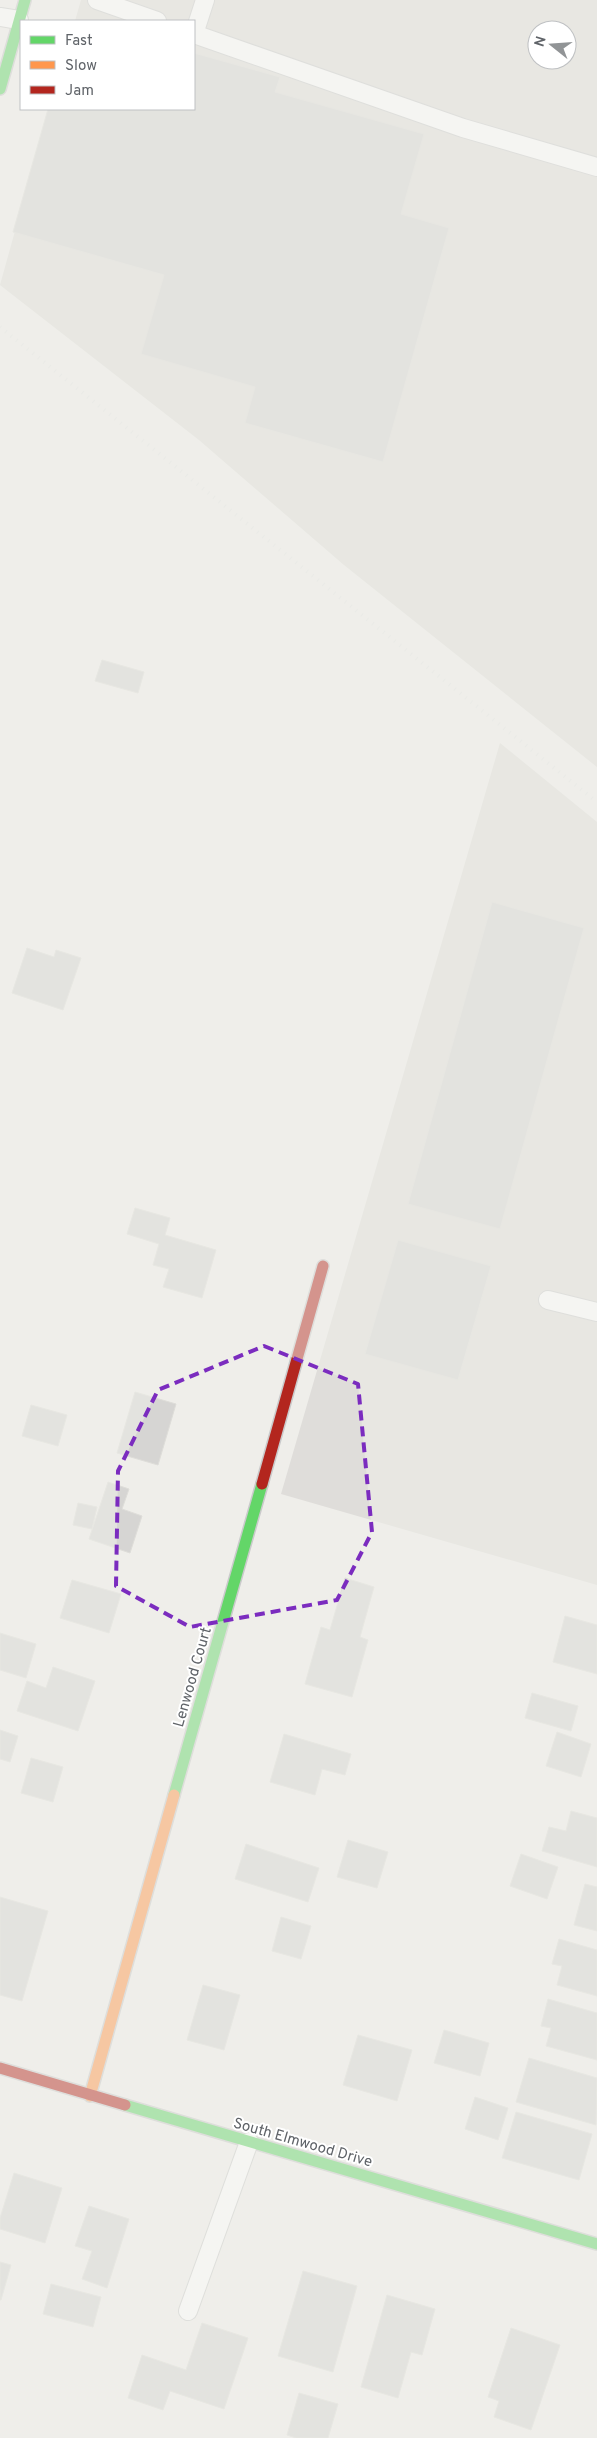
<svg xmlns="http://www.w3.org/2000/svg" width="597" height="2438" font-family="Overpass,sans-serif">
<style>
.industrial{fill:#dfddda;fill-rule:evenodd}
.building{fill:#d6d5d3;stroke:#deddd9}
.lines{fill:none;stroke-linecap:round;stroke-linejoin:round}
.lane-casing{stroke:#cbcccc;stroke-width:20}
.fast-casing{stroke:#cacacb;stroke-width:14}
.slow-casing{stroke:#cacacb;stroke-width:14}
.jam-casing{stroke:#cacacb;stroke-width:14}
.lane{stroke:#fdfcfc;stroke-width:18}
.fast{stroke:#63d668;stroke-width:11}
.slow{stroke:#ff974d;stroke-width:11}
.jam{stroke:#b3261e;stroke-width:11}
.rail{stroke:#e4e4e4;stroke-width:4;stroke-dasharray:1 6;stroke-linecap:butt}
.marked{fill:none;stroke:#7b2cbf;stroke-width:4;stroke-dasharray:10 6;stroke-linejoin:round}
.labels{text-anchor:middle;stroke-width:4;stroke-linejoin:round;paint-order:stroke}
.street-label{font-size:15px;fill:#5f6368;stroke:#fff}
</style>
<rect width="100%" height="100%" fill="#efeeea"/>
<!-- industrial -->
<path class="industrial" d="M 81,0 L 597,0 L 597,767 L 344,565 L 199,440 L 0,285 L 49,109 L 194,109 L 194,21 L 75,21 ZM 537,30 L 567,30 L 567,60 L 537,60 Z
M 500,743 L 597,822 L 597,1585 L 281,1494 Z"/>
<!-- building -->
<path class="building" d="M 194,53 L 280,77 L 275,92 L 424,134 L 401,214 L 449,228 L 383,462 L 245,423 L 255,387 L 141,354 L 164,275 L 13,232 L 48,109 L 194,109 Z
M 102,660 L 144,672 L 138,693 L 95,681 Z
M 492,902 L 584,928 L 500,1229 L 408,1204 Z
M 27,948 L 54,957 L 56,950 L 81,958 L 63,1010 L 12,993 Z
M 135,1208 L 170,1218 L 165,1235 L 216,1250 L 202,1298 L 163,1287 L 169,1269 L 153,1265 L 159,1244 L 127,1234 Z
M 398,1240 L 491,1266 L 458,1380 L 365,1354 Z
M 135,1392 L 176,1404 L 158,1465 L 117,1453 Z
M 31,1405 L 67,1415 L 58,1446 L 22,1436 Z
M 108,1482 L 129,1489 L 122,1509 L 142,1516 L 130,1553 L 89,1539 Z
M 78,1503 L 97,1507 L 92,1529 L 73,1525 Z
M 345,1578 L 374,1587 L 360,1637 L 368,1640 L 352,1697 L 305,1684 L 321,1627 L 330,1630 Z
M 72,1580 L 121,1594 L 109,1633 L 60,1618 Z
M 565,1616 L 597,1625 L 597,1674 L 553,1662 Z
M 0,1633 L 36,1644 L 26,1678 L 0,1670 Z
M 53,1667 L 95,1681 L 78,1731 L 17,1711 L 27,1681 L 46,1688 Z
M 532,1693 L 578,1706 L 571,1731 L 525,1718 Z
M 0,1730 L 18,1736 L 10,1762 L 0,1759 Z
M 557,1732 L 591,1744 L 581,1777 L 546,1766 Z
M 284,1734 L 351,1754 L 345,1775 L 322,1769 L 315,1795 L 270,1782 Z
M 31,1758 L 63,1767 L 53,1802 L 21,1793 Z
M 571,1811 L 597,1818 L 597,1867 L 542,1851 L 549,1827 L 566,1831 Z
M 348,1840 L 388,1852 L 377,1888 L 337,1877 Z
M 246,1844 L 319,1868 L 308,1902 L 235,1879 Z
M 521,1854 L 558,1867 L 547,1899 L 510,1886 Z
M 585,1884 L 597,1887 L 597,1931 L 574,1925 Z
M 0,1897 L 48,1911 L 22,2001 L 0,1995 Z
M 281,1917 L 311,1926 L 301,1959 L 272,1951 Z
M 559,1939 L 597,1950 L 597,1996 L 557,1985 L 562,1966 L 552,1964 Z
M 203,1985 L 240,1995 L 224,2050 L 187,2040 Z
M 548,1999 L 597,2013 L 597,2060 L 546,2046 L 551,2028 L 541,2026 Z
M 444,2030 L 489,2043 L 480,2076 L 434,2063 Z
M 358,2035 L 412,2050 L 397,2101 L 343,2085 Z
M 529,2058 L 597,2078 L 596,2125 L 516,2102 Z
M 475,2097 L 508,2108 L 498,2140 L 465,2129 Z
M 516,2112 L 592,2134 L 579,2180 L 502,2158 Z
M 14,2173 L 62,2188 L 45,2243 L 0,2229 L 0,2218 Z
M 89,2206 L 129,2219 L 107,2288 L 82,2279 L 92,2251 L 75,2246 Z
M 0,2262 L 11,2265 L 1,2300 L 0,2300 Z
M 303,2271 L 357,2286 L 333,2372 L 278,2356 Z
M 51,2284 L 101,2297 L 93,2327 L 43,2314 Z
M 387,2295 L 435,2309 L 422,2355 L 411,2352 L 398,2398 L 361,2387 Z
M 202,2323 L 248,2338 L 224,2409 L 170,2391 L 163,2410 L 128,2398 L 142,2355 L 186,2370 Z
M 511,2328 L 560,2345 L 531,2430 L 494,2417 L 499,2401 L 488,2397 Z
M 299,2393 L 338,2404 L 328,2438 L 296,2438 L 287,2435 Z"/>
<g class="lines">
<defs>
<path id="lane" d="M 97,0 L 157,21
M 0,17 L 19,20
M 194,34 L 463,128 L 597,167
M 194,34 L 205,0
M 548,1300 L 597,1312
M 188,2311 L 249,2142"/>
<path id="fast" d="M 0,89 L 25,0
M 174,1795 L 262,1484
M 125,2105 L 597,2244"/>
<path id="slow" d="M 90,2096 L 174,1795"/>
<path id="jam" d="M 262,1484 L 323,1266
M 0,2068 L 125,2105"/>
</defs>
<!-- lane casing -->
<use href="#lane" class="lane-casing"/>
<!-- fast casing -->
<use href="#fast" class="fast-casing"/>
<!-- slow casing -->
<use href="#slow" class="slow-casing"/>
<!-- jam casing -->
<use href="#jam" class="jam-casing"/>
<!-- lane -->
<use href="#lane" class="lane"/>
<!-- fast -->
<use href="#fast" class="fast"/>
<!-- slow -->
<use href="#slow" class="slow"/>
<!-- jam -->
<use href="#jam" class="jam"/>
<!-- rail -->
<path class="rail" d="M 0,327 L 597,802"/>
</g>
<!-- marked area -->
<path d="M0 0H597V2438H0ZM 264,1346 L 358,1384 L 372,1532 L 337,1600 L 190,1627 L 116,1586 L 118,1471 L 158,1390 Z" fill="#efeeea" fill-opacity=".55" fill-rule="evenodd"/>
<path class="marked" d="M 264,1346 L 358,1384 L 372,1532 L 337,1600 L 190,1627 L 116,1586 L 118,1471 L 158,1390 Z"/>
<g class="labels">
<!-- street labels -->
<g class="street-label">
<text transform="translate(192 1677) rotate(-74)" y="5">Lenwood Court</text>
<text transform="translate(303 2142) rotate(16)" y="5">South Elmwood Drive</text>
</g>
</g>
<!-- legend -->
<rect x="20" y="20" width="175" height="90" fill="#ffffff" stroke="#bfc1c3"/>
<rect x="30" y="36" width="25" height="8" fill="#63d668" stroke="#bfc1c3"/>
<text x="65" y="45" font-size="15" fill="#5f6368">Fast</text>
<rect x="30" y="61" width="25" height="8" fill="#ff974d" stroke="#bfc1c3"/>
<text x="65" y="70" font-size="15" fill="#5f6368">Slow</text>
<rect x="30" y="86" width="25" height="8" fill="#b3261e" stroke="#bfc1c3"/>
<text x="65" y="95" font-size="15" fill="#5f6368">Jam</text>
<!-- north arrow -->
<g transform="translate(552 45) rotate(287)"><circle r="24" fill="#ffffff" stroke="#bfc1c3"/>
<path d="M0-4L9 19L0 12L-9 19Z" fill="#919496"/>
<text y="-8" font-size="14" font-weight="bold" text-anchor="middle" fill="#5f6368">N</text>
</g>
</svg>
